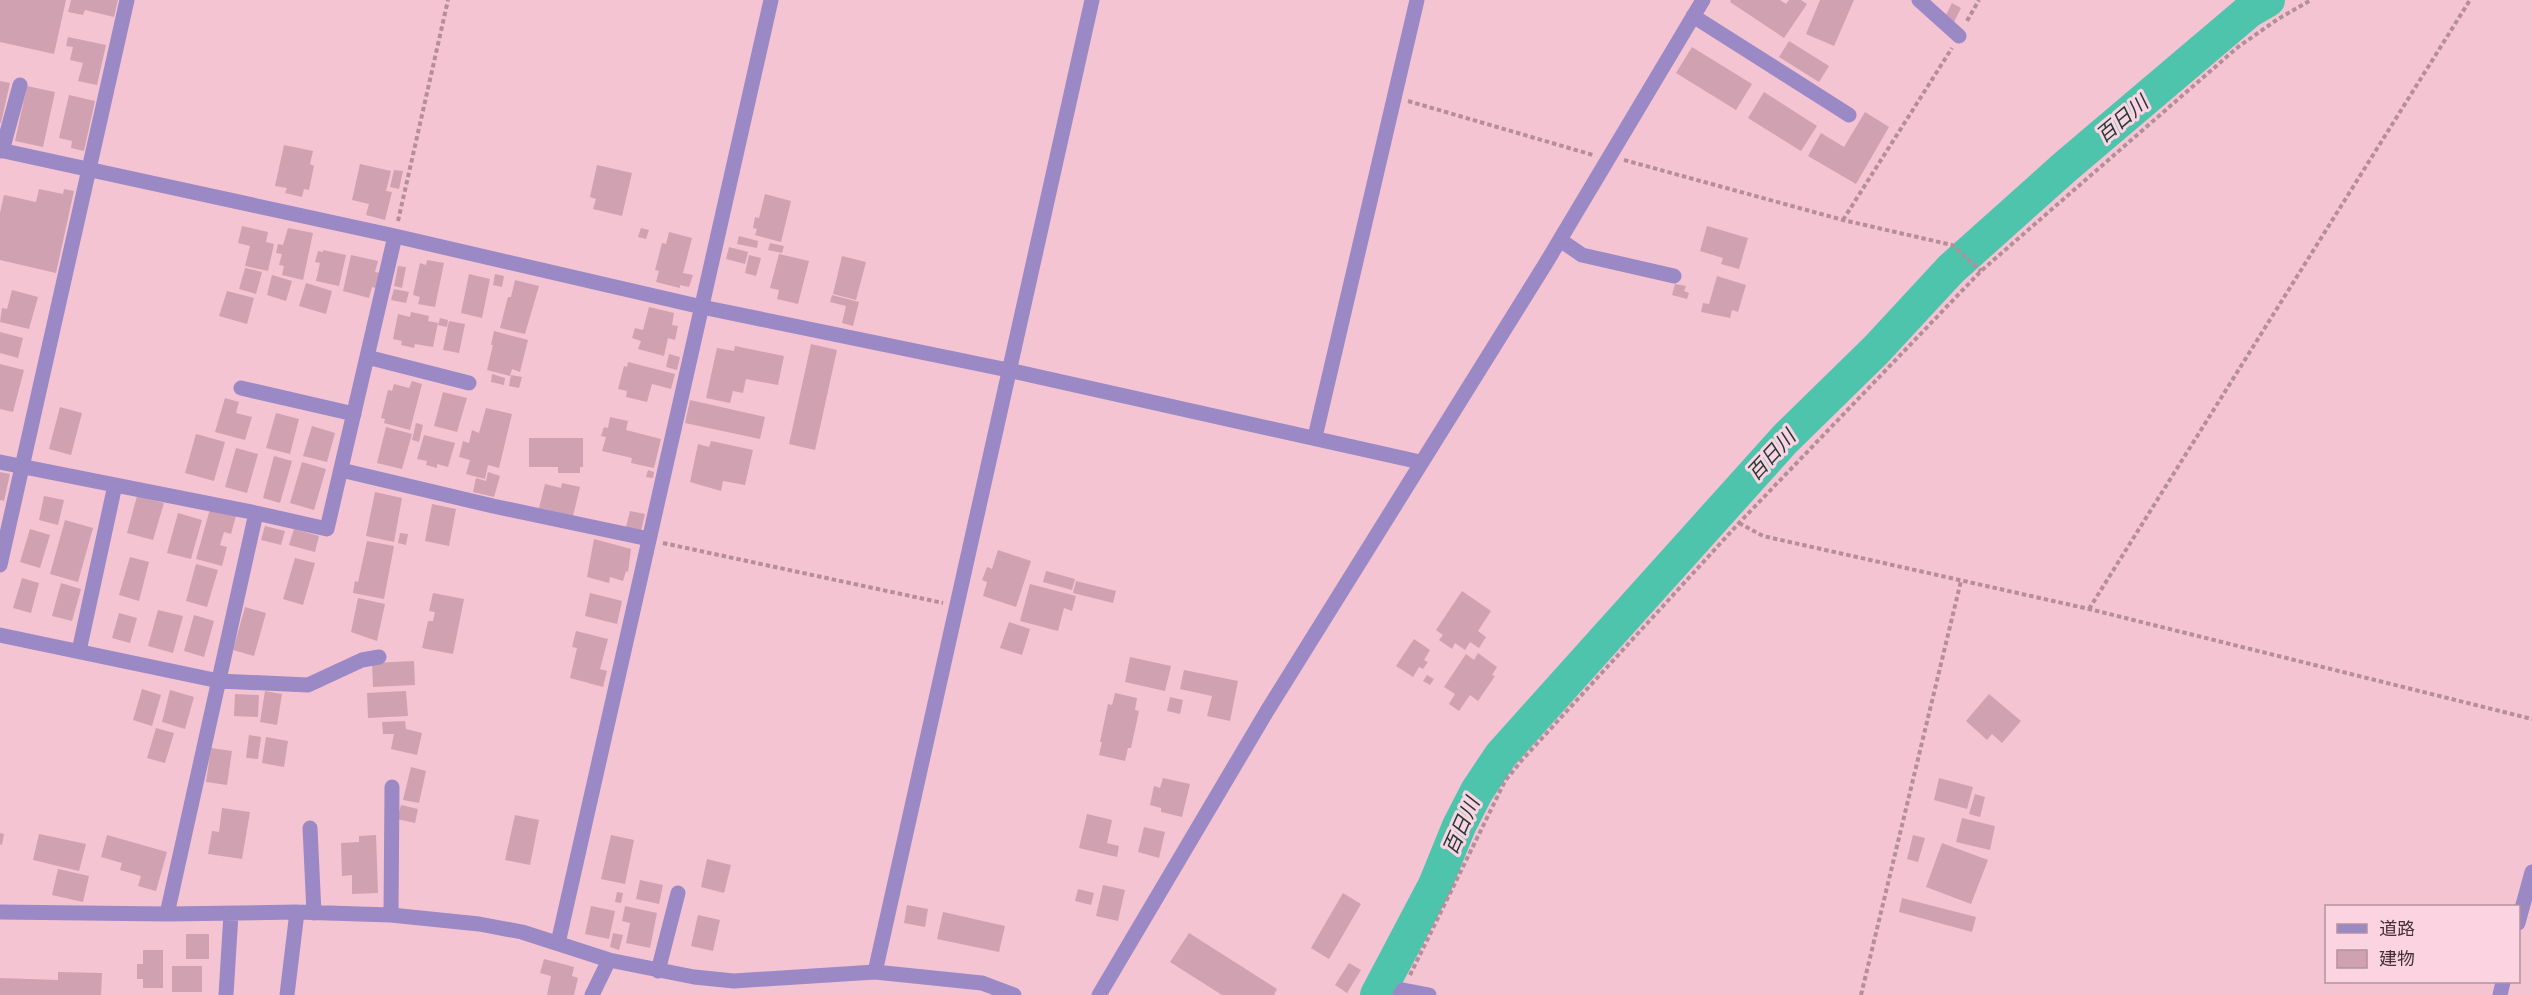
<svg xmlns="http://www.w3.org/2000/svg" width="2532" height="995" font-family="Raleway,'Noto Sans JP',sans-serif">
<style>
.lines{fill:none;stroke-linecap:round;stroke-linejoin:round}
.river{stroke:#4ec4ad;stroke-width:34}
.building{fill:#d0a1b0}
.path{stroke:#b58e9a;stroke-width:4;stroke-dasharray:4.5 3;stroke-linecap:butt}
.minor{stroke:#9b89c5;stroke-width:15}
.labels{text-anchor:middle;stroke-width:6;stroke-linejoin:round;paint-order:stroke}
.water-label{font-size:20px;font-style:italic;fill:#213a35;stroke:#fcd4e1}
</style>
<rect width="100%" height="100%" fill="#f5c4d3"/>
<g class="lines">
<!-- river -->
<path class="river" d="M 1377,995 L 1435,885 L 1459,826 L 1477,791 L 1501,755 L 1785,439 L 1876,350 L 1951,269 L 2065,167 L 2249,11 L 2268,0"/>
</g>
<!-- building -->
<path class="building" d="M 0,0 L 66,0 L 54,54 L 0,42 Z
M 71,0 L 118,0 L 114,17 L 85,10 L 83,15 L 68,12 Z
M 1731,0 L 1780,0 L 1786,4 L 1789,0 L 1801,0 L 1807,4 L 1784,38 L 1730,2 Z
M 1820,0 L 1854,0 L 1834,46 L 1806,34 Z
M 1952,3 L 1961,8 L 1954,22 L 1945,17 Z
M 68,37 L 106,45 L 97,85 L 78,81 L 83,63 L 70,60 L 73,47 L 66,46 Z
M 1789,41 L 1829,66 L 1819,82 L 1779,57 Z
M 1692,47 L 1752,84 L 1736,110 L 1676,73 Z
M 0,81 L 10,83 L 1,123 L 0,123 Z
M 27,86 L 55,92 L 43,147 L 15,141 Z
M 1764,92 L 1817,126 L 1801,151 L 1748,118 Z
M 69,95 L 95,101 L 84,151 L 71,148 L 72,141 L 59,138 Z
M 1865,112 L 1889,127 L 1856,184 L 1808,156 L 1821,133 L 1844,147 Z
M 284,145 L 313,151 L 310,164 L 314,166 L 309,190 L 304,189 L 302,197 L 285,193 L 287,188 L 275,186 Z
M 360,164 L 391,171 L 386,191 L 392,192 L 385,220 L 366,215 L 369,204 L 352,200 Z
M 597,165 L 632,173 L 622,216 L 593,209 L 596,199 L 590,197 Z
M 394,170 L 403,171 L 399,189 L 390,187 Z
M 39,189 L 63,194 L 64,189 L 74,191 L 56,273 L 0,260 L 0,213 L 4,195 L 36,202 Z
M 765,194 L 791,201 L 781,242 L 755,235 L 757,229 L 753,228 L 755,217 L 759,218 Z
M 242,226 L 268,232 L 266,242 L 274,244 L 268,271 L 245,266 L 250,246 L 238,243 Z
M 1707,226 L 1748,238 L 1739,269 L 1721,264 L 1723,258 L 1700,251 Z
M 288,228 L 313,233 L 303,280 L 282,275 L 284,266 L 279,265 L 282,254 L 276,253 L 278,244 L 283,245 Z
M 641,228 L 649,230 L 646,239 L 638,237 Z
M 669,232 L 692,238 L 683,273 L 693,275 L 689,287 L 680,285 L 680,288 L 656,282 L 659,271 L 655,270 L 662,243 L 666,244 Z
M 739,236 L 758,241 L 757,248 L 737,244 Z
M 770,243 L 784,246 L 782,253 L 768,250 Z
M 729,247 L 748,252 L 745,264 L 726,259 Z
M 323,250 L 346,255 L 339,286 L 316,281 L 320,263 L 315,262 L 318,251 L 323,252 Z
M 779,254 L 809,261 L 798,304 L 777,299 L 779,290 L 770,288 Z
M 351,255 L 378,261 L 375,272 L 380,273 L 376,288 L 372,287 L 369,298 L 343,291 Z
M 749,255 L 761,258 L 756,276 L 745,273 Z
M 842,256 L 866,262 L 856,300 L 833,294 Z
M 427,260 L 444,263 L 435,307 L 418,304 L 420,297 L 413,295 L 420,263 L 426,265 Z
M 398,266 L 406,267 L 402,288 L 394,286 Z
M 245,268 L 262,272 L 256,294 L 239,289 Z
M 469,274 L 490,279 L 482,318 L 461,313 Z
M 495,274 L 504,276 L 502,287 L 493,285 Z
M 272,275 L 292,281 L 286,301 L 267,295 Z
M 1717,276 L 1746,285 L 1738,312 L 1732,310 L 1730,318 L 1701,312 L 1703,303 L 1709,304 Z
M 515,280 L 539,286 L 525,334 L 500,328 L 508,297 L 511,297 Z
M 306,283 L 332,291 L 326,314 L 299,306 Z
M 1675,284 L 1686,286 L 1684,291 L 1689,293 L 1687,299 L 1672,295 Z
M 394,289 L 409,292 L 406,303 L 391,300 Z
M 12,290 L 38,297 L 29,329 L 0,322 L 2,308 L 7,309 Z
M 227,291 L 254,298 L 247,324 L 219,316 Z
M 832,295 L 859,302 L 853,326 L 842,323 L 846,306 L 830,302 Z
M 649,307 L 674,313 L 672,325 L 678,326 L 675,340 L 668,338 L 664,356 L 638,349 L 641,341 L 632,338 L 635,328 L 643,330 Z
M 411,312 L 429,316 L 428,321 L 438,323 L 433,347 L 415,344 L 414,348 L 401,345 L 402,341 L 393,339 L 398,314 L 410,317 Z
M 440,318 L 448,320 L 447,327 L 438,325 Z
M 449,321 L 465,324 L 459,353 L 443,350 Z
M 494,331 L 528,340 L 520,372 L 512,369 L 510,376 L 487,370 L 493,345 L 491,345 Z
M 0,332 L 23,338 L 18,358 L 0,353 Z
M 811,344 L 837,350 L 815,450 L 789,444 Z
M 735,346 L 784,356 L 778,385 L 746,379 L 743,393 L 733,391 L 730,403 L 706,398 L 717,348 L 734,351 Z
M 669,354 L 680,357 L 677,370 L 666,367 Z
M 628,362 L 675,374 L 671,389 L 652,384 L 647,402 L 626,397 L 627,391 L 618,389 L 624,366 L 627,367 Z
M 0,364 L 24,370 L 13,412 L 0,409 Z
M 492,374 L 505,378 L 504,385 L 491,382 Z
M 511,375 L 522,377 L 519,388 L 509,386 Z
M 412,381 L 422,384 L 410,430 L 384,423 L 385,419 L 381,418 L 388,390 L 392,391 L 394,384 L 409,388 Z
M 443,392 L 467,398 L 457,432 L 434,426 Z
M 225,398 L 239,402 L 236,413 L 252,417 L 245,440 L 215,432 Z
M 690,400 L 765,417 L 760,439 L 685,423 Z
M 60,407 L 82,413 L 71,455 L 49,449 Z
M 486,408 L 512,414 L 499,468 L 488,465 L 485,479 L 466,474 L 470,460 L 459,457 L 463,441 L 469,443 L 472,430 L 479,433 Z
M 276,413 L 299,419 L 290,454 L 266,448 Z
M 610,417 L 628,421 L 626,430 L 661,439 L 654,468 L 631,463 L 632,458 L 602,451 L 606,437 L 601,436 L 604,427 L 608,428 Z
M 416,423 L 423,425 L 419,442 L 412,440 Z
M 312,426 L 335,433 L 327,462 L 303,456 Z
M 386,427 L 412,434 L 402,469 L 377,463 Z
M 196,434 L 225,442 L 214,481 L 185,473 Z
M 424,435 L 455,443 L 448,467 L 437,464 L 437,468 L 426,465 L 427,461 L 417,459 Z
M 529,438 L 583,438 L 583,467 L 580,467 L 580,473 L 558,473 L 558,467 L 529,467 Z
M 711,441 L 753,450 L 745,485 L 723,481 L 721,491 L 690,482 L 698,444 L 709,447 Z
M 236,448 L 258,454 L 247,493 L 225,487 Z
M 274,456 L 292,461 L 280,503 L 263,498 Z
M 302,462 L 326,469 L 314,510 L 290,503 Z
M 648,470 L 654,472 L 653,478 L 646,477 Z
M 0,472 L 10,474 L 4,501 L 0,500 Z
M 488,472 L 500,476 L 494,497 L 473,492 L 476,478 L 486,481 Z
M 562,483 L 580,487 L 573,516 L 539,508 L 545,484 L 561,488 Z
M 375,492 L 402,498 L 394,542 L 366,536 Z
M 44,496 L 64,500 L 58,525 L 39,520 Z
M 137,496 L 164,503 L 153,540 L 127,533 Z
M 432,504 L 456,509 L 449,546 L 425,541 Z
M 210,509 L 236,516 L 231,534 L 224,532 L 220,545 L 227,547 L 222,566 L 196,559 Z
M 630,511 L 645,514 L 641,531 L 626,527 Z
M 178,513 L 202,520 L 191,559 L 167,553 Z
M 65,520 L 93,528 L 78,582 L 50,574 Z
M 265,526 L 285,531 L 281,545 L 261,540 Z
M 30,529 L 50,535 L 40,568 L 20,562 Z
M 294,529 L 319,536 L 315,552 L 289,545 Z
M 400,533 L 408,534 L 406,545 L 398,543 Z
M 594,539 L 631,549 L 628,572 L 626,571 L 623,581 L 610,577 L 609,583 L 587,577 Z
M 367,541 L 394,546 L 384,599 L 353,593 L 355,581 L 358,582 Z
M 998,550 L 1031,561 L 1016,607 L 983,596 L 987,582 L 982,580 L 987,567 L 992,569 Z
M 130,557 L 149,562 L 139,601 L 119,595 Z
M 295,558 L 315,563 L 303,605 L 283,599 Z
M 196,564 L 218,570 L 207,607 L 186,601 Z
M 1046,571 L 1075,579 L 1072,590 L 1043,582 Z
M 22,578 L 39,583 L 31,613 L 13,608 Z
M 1076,581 L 1116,591 L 1113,603 L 1073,593 Z
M 61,583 L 81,589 L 72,621 L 52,616 Z
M 1030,584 L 1076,596 L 1072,611 L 1064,608 L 1058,631 L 1020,621 Z
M 1462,591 L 1491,611 L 1478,631 L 1486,637 L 1479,648 L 1470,642 L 1465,650 L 1455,643 L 1452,649 L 1439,640 L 1443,635 L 1436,630 Z
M 433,593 L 464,599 L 453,654 L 422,648 L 428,621 L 433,621 L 435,612 L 429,611 Z
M 590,593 L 622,601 L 617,624 L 585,616 Z
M 358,598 L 385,604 L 377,641 L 351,632 Z
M 245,607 L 266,613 L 254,656 L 233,650 Z
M 158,610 L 183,616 L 173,653 L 148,646 Z
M 119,613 L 137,618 L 130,643 L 112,638 Z
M 194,615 L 214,621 L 204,657 L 184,651 Z
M 1009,622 L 1030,629 L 1022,655 L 1000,648 Z
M 576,631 L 608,639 L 600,669 L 607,671 L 603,687 L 570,678 L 577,648 L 572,647 Z
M 1414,639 L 1430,650 L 1424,660 L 1428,662 L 1423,669 L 1419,667 L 1413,677 L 1396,666 Z
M 1478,653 L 1497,667 L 1492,675 L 1495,676 L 1478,701 L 1470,695 L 1459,711 L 1449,704 L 1455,694 L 1444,687 L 1466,654 L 1474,660 Z
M 1130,657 L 1171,666 L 1165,691 L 1125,682 Z
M 414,661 L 415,685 L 373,687 L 372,663 Z
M 1184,670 L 1238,681 L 1230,721 L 1207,716 L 1212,696 L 1180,689 Z
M 1427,675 L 1434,679 L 1430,685 L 1423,681 Z
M 142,689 L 161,695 L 152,726 L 133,720 Z
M 170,690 L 194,697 L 185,729 L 162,722 Z
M 265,691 L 282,694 L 277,725 L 260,722 Z
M 406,691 L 408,716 L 368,718 L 367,693 Z
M 1115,693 L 1137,698 L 1135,710 L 1139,711 L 1131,748 L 1128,748 L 1125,761 L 1099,755 L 1102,742 L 1100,742 L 1108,704 L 1112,705 Z
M 235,694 L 259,695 L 258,717 L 234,716 Z
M 1989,694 L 2021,721 L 2002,743 L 1992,734 L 1987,740 L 1966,721 Z
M 1170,697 L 1183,700 L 1180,714 L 1167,711 Z
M 405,721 L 406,729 L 422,733 L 417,755 L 391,749 L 394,734 L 383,734 L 382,722 Z
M 156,728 L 174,733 L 165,763 L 147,758 Z
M 249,735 L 261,737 L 258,759 L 246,758 Z
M 266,737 L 288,741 L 284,767 L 262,763 Z
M 211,748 L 232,751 L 227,785 L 206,782 Z
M 411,767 L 426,771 L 419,803 L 403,800 Z
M 1163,778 L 1190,784 L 1182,817 L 1161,812 L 1161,808 L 1150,805 L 1154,786 L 1160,788 Z
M 1939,778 L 1973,787 L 1967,809 L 1934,800 Z
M 1975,794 L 1985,797 L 1980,817 L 1969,814 Z
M 401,805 L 418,809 L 415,823 L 397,819 Z
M 222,808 L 250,812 L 242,859 L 208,854 L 212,831 L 219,832 Z
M 1087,814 L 1112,820 L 1107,843 L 1119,846 L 1117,857 L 1079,848 Z
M 515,815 L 539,820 L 530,865 L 505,860 Z
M 1962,818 L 1995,826 L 1990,850 L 1956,842 Z
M 1144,827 L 1165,832 L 1159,858 L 1138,852 Z
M 0,833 L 4,834 L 2,845 L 0,844 Z
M 39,834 L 86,844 L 79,871 L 33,860 Z
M 107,835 L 167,852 L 156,891 L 138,886 L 141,876 L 120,870 L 122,863 L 101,857 Z
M 376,835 L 378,893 L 352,894 L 352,875 L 342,876 L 341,843 L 359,842 L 359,836 Z
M 611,835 L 634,840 L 625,884 L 601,879 Z
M 1913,835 L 1925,838 L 1918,862 L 1907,859 Z
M 1942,843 L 1988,860 L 1971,904 L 1926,887 Z
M 707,859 L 731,865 L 724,893 L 701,887 Z
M 58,869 L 89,876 L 83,902 L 52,895 Z
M 640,880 L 663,885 L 659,904 L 636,899 Z
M 1103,885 L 1125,890 L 1118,921 L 1096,916 Z
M 1078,889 L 1094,893 L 1091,905 L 1075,901 Z
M 617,892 L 623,893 L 621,903 L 615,902 Z
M 1343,893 L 1361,904 L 1329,959 L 1311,948 Z
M 1902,898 L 1976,917 L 1972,932 L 1899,912 Z
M 907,905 L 928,909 L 925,927 L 904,923 Z
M 591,906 L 615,911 L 609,939 L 585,934 Z
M 625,906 L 657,913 L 650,948 L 626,943 L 630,923 L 622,921 Z
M 943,912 L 1005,926 L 999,952 L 937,939 Z
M 698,915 L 720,920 L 713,951 L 691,946 Z
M 613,933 L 623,935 L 619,950 L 610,947 Z
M 1189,933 L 1277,989 L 1274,995 L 1222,995 L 1170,962 Z
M 186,934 L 209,934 L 209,959 L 186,959 Z
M 143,950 L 163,950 L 163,988 L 143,988 L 143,979 L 137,979 L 137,964 L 143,964 Z
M 544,959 L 574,967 L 572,976 L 578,978 L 574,995 L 547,995 L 551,976 L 540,973 Z
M 1349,963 L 1361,970 L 1347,993 L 1335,985 Z
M 172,966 L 202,966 L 202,992 L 172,992 Z
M 58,972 L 102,973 L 101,995 L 0,995 L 0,978 L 58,980 Z"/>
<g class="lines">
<!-- path -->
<path class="path" d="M 1967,21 L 1979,0
M 1408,101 L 1593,155
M 1624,160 L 1843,220 L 1952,245 L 1981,271
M 1843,220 L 1952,48
M 398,221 L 448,0
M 1739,523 L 1763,536 L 2089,609 L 2532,719
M 663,543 L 943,603
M 2089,609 L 2470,0
M 1410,975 L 1505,781 L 1522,760 L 1739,523 L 1981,271 L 2238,47 L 2278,19 L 2311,0
M 1861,995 L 1961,581"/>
<!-- minor -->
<path class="minor" d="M 1919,0 L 1959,36
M 1693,16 L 1849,115
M 0,150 L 395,236 L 702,307 L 1008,370 L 1420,462
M 2,151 L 20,85
M 1560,240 L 1582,255 L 1674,276
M 367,357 L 469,383
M 241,388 L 354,414
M 1315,437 L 1417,0
M 0,462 L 256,513
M 341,470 L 493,506 L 649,539
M 0,565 L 127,0
M 0,635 L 219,681 L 308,685 L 362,660 L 379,657
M 79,651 L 115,485
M 310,828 L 314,913
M 0,912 L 167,914 L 297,912 L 391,915 L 479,924 L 522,932 L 609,960 L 694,977 L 734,981 L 875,972 L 982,983 L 1014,995
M 167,914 L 256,513 L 327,529 L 395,236
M 391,915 L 392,787
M 2518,923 L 2532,872
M 558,943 L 771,0
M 658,971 L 678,893
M 875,972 L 1092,0
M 226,995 L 231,914
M 287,995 L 297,912
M 592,995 L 609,960
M 1099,995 L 1267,711 L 1546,263 L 1703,0
M 1400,995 L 1403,990 L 1429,995
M 2500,995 L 2503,982"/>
</g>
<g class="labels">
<!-- water labels -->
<g class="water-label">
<text transform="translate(2122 119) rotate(-40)" y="7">百日川</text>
<text transform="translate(1771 455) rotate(-47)" y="7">百日川</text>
<text transform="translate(1461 826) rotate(-66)" y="7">百日川</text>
</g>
</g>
<!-- legend -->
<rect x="2325" y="905" width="195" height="78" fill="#fcd4e1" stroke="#b2929d" stroke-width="1.5"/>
<rect x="2337" y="924" width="30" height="9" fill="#9b89c5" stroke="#b2929d" stroke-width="1.5"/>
<text x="2379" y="935" font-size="18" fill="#433036">道路</text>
<rect x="2337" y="950" width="30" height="18" fill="#d0a1b0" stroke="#b2929d" stroke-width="1.5"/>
<text x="2379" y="965" font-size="18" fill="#433036">建物</text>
</svg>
